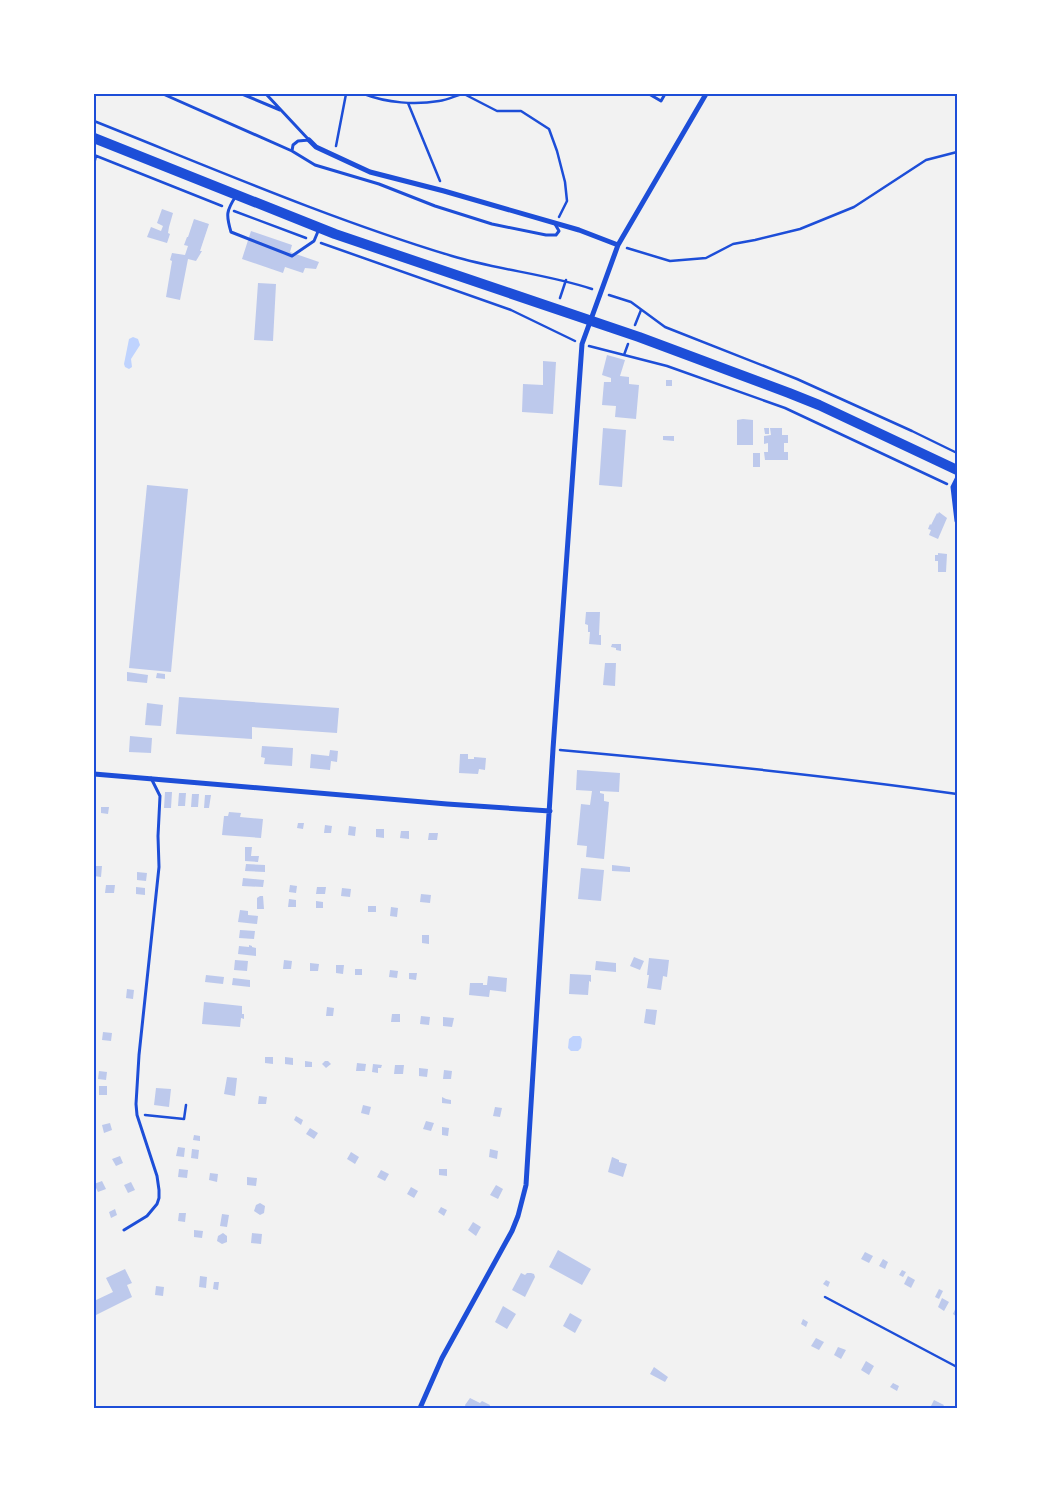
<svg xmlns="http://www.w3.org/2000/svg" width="1051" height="1502" font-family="'Sofia Sans Condensed',sans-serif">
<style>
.water{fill:#bfd3fe}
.building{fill:#bdc9ec}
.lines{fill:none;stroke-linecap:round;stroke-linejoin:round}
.path{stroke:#1d4ed8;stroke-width:2.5}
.service{stroke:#1d4ed8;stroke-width:3}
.minor{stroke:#1d4ed8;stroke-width:5}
.secondary{stroke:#1d4ed8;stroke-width:10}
.neatline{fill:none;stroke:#1d4ed8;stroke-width:2}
</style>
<rect width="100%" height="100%" fill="#f2f2f2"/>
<!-- water -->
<path class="water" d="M 133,337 L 138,339 L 140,345 L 131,359 L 132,367 L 129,369 L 125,367 L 124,364 L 129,339 Z
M 573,1036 L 580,1036 L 582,1039 L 581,1048 L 578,1051 L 571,1051 L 568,1048 L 569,1039 Z"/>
<!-- building -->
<path class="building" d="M 162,209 L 173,213 L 169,227 L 168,233 L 170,234 L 167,243 L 147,237 L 151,227 L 161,231 L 163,226 L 157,223 Z
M 194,219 L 209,224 L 200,251 L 202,251 L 196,261 L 188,259 L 180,300 L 166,297 L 172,261 L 170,260 L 172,253 L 185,255 L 188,246 L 184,245 L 187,237 L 188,237 Z
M 251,231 L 292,245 L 290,252 L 319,262 L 316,269 L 305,268 L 303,273 L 285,267 L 283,273 L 242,259 Z
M 258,283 L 276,284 L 273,341 L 254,340 Z
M 607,355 L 625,360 L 620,376 L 629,377 L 629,384 L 639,385 L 636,419 L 615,417 L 616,406 L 602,405 L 604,382 L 611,382 L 611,378 L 602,375 Z
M 543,361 L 556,362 L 553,414 L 522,412 L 523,384 L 543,385 Z
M 666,380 L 672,380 L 672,386 L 666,386 Z
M 743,419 L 753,420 L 753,445 L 737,445 L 737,420 Z
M 603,428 L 626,430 L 622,487 L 599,485 Z
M 764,428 L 769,428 L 769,434 L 765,434 Z
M 770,428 L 782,428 L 782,435 L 788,435 L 788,443 L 784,443 L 784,452 L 788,452 L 788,460 L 765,460 L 764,452 L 768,452 L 768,443 L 764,444 L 764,436 L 771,435 Z
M 663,436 L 674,436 L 674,441 L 663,440 Z
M 753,453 L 760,453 L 760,467 L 753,467 Z
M 147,485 L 188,489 L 171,672 L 129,668 Z
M 939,512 L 947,518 L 938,539 L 929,535 L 931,530 L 928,529 L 930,524 L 931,525 L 937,513 L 938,514 Z
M 938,553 L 947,554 L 946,572 L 938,572 L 938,561 L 935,561 L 935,555 L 938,555 Z
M 586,612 L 600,612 L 599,635 L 601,635 L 601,645 L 589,644 L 590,632 L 588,632 L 588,625 L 585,624 Z
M 612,644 L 621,644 L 621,651 L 616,650 L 616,648 L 611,647 Z
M 605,663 L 616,663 L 615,686 L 603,685 Z
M 127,672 L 148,675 L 147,683 L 127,681 Z
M 157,673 L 165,674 L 165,679 L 156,678 Z
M 179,697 L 339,708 L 337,733 L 252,727 L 252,739 L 176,734 Z
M 147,703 L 163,705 L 161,726 L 145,725 Z
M 130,736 L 152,738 L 151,753 L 129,752 Z
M 262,746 L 293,748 L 292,766 L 264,764 L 265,758 L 261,757 Z
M 330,750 L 338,751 L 337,762 L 331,761 L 330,770 L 310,768 L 311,754 L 329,756 Z
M 460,754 L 468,754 L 468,759 L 474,759 L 474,757 L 486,758 L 485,770 L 479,769 L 478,774 L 459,773 Z
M 577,770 L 620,773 L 619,792 L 600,791 L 600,793 L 604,794 L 604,801 L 609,802 L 604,859 L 586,857 L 587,846 L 577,845 L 581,804 L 590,805 L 592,791 L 576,790 Z
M 165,792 L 172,792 L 171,808 L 164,808 Z
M 179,793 L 186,793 L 185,806 L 178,806 Z
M 192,794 L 199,794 L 198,807 L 191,807 Z
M 205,795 L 211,795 L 209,808 L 204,808 Z
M 101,807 L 109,807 L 108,814 L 101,813 Z
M 229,812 L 241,813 L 240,817 L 263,819 L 261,838 L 222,835 L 224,816 L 228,816 Z
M 298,823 L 304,823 L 303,829 L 297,828 Z
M 325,825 L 332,826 L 331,833 L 324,833 Z
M 349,826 L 356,827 L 355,836 L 348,835 Z
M 376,829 L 384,829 L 384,838 L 376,837 Z
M 401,831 L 409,831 L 409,839 L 400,838 Z
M 429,833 L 438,833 L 437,840 L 428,840 Z
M 245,847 L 252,847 L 251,856 L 259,856 L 258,862 L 245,861 Z
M 246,864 L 265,865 L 265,872 L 245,871 Z
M 612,865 L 630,867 L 630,872 L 612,871 Z
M 94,866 L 102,866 L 101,877 L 94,876 Z
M 581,868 L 604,870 L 601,901 L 578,899 Z
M 137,872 L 147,873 L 146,881 L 137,880 Z
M 243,878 L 264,880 L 263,887 L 242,886 Z
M 106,885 L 115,885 L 114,893 L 105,893 Z
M 290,885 L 297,886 L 296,893 L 289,892 Z
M 136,887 L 145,888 L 145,895 L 136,894 Z
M 317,887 L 326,887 L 325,894 L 316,894 Z
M 342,888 L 351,889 L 350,897 L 341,896 Z
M 421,894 L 431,895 L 430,903 L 420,902 Z
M 260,896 L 263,896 L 264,909 L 257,909 L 257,898 Z
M 289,899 L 296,900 L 296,907 L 288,907 Z
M 316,901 L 323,902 L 323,908 L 316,908 Z
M 368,906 L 376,906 L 376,912 L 368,912 Z
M 391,907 L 398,908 L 397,917 L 390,916 Z
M 240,910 L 248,911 L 248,915 L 258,916 L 257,924 L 238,922 Z
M 240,930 L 255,931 L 254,939 L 239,938 Z
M 422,935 L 429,935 L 429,944 L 422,943 Z
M 249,945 L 252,946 L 252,947 L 256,948 L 256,956 L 238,954 L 239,946 L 249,947 Z
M 634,957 L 644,961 L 640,970 L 630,966 Z
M 649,958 L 669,960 L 667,977 L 663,976 L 661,990 L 647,988 L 649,975 L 647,975 Z
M 235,960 L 248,961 L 247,971 L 234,970 Z
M 284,960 L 292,961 L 291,969 L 283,969 Z
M 596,961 L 616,963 L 616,972 L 595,970 Z
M 310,963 L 319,964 L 318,971 L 310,971 Z
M 336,965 L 344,965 L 343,974 L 336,973 Z
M 355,969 L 362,969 L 362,975 L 355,975 Z
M 390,970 L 398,971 L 397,978 L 389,977 Z
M 409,973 L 417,973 L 416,980 L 409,979 Z
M 570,974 L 591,975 L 591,982 L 589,981 L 589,983 L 588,995 L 569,994 Z
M 206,975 L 224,977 L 223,984 L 205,982 Z
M 488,976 L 507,978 L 506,992 L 490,990 L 489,997 L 469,995 L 470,983 L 483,983 L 483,985 L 487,985 Z
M 233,978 L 250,980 L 250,987 L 232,985 Z
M 127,989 L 134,990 L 133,999 L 126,998 Z
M 204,1002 L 242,1006 L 242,1014 L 244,1014 L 244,1019 L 241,1018 L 240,1027 L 202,1024 Z
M 327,1007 L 334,1008 L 333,1016 L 326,1016 Z
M 646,1009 L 657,1010 L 655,1025 L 644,1023 Z
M 392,1014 L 400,1014 L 400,1022 L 391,1022 Z
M 421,1016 L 430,1017 L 429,1025 L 420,1024 Z
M 443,1017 L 454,1018 L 452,1027 L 443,1026 Z
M 103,1032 L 112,1033 L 111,1041 L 102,1040 Z
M 265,1057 L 273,1057 L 273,1064 L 265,1063 Z
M 285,1057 L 293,1058 L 293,1065 L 285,1064 Z
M 305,1061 L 312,1062 L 312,1067 L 305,1067 Z
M 325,1061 L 328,1061 L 331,1064 L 326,1068 L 322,1064 Z
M 357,1063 L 366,1064 L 365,1071 L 356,1071 Z
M 373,1064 L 382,1065 L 381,1068 L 378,1068 L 378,1073 L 372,1072 Z
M 395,1065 L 404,1065 L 403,1074 L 394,1074 Z
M 419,1068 L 428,1069 L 427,1077 L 419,1076 Z
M 444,1070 L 452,1071 L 451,1079 L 443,1079 Z
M 99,1071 L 107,1072 L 106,1080 L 98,1079 Z
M 227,1077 L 237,1078 L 235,1096 L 224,1094 Z
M 99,1086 L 107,1086 L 107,1095 L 99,1095 Z
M 156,1088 L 171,1089 L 169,1107 L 154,1105 Z
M 259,1096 L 267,1097 L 266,1104 L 258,1104 Z
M 442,1097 L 446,1099 L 451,1100 L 451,1104 L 442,1103 Z
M 363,1105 L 371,1107 L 369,1115 L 361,1113 Z
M 495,1107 L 502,1108 L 500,1117 L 493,1116 Z
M 296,1116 L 303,1120 L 301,1125 L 294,1120 Z
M 426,1121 L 434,1123 L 431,1131 L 423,1129 Z
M 110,1123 L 112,1130 L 104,1133 L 102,1125 Z
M 442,1127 L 449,1128 L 448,1136 L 442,1135 Z
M 310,1128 L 318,1133 L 314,1139 L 306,1134 Z
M 194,1135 L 200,1136 L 200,1141 L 193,1140 Z
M 178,1147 L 185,1148 L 184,1157 L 176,1156 Z
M 192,1149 L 199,1150 L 198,1159 L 191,1158 Z
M 490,1149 L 498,1151 L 497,1159 L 489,1157 Z
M 351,1152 L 359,1157 L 355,1164 L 347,1159 Z
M 120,1156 L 123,1163 L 116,1166 L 112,1159 Z
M 612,1157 L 619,1160 L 619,1162 L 627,1164 L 623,1177 L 608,1172 Z
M 179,1169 L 188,1170 L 187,1178 L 178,1177 Z
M 439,1169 L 447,1169 L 447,1176 L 439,1175 Z
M 381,1170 L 389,1174 L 385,1181 L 377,1177 Z
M 210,1173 L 218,1174 L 217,1182 L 209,1180 Z
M 247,1177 L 257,1178 L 256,1186 L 247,1185 Z
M 102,1181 L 106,1189 L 98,1192 L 94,1184 Z
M 131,1182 L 135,1190 L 128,1193 L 124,1185 Z
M 496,1185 L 503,1189 L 498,1199 L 490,1195 Z
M 411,1187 L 418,1191 L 414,1198 L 407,1194 Z
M 260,1203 L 265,1206 L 264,1213 L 260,1215 L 254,1211 L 256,1205 Z
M 441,1207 L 447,1210 L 444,1216 L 438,1212 Z
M 115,1209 L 117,1215 L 111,1218 L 109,1212 Z
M 179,1213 L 186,1213 L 185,1222 L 178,1221 Z
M 222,1214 L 229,1215 L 227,1227 L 220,1226 Z
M 473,1222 L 481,1227 L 476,1236 L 468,1230 Z
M 194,1230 L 203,1231 L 202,1238 L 194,1237 Z
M 223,1233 L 227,1236 L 227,1242 L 222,1244 L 217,1241 L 218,1236 Z
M 252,1233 L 262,1234 L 261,1244 L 251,1243 Z
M 558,1250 L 591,1269 L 582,1285 L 549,1267 Z
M 865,1252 L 873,1256 L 869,1263 L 861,1259 Z
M 883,1259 L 888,1262 L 885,1269 L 879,1266 Z
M 125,1269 L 132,1283 L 127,1285 L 132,1297 L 94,1316 L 94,1301 L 113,1292 L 106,1278 Z
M 902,1270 L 906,1272 L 903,1277 L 899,1275 Z
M 521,1273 L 525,1275 L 527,1273 L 531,1273 L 534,1274 L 535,1277 L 525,1297 L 512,1290 Z
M 200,1276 L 207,1277 L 206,1288 L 199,1287 Z
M 908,1276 L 915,1280 L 911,1288 L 904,1284 Z
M 826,1280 L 830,1282 L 828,1287 L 823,1284 Z
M 214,1282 L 219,1282 L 218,1290 L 213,1289 Z
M 156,1286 L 164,1287 L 163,1296 L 155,1295 Z
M 939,1289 L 943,1291 L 939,1299 L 935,1297 Z
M 942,1298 L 949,1302 L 944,1311 L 938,1307 Z
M 957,1305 L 957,1317 L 953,1314 Z
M 503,1306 L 516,1314 L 507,1329 L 495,1322 Z
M 570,1313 L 582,1320 L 575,1333 L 563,1326 Z
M 803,1319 L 808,1322 L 806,1327 L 801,1324 Z
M 816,1338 L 824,1342 L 819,1350 L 811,1346 Z
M 838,1347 L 846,1350 L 841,1359 L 834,1355 Z
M 866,1361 L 874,1366 L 869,1375 L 861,1370 Z
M 654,1367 L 668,1377 L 665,1382 L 650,1374 Z
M 893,1383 L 899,1386 L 897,1391 L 890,1387 Z
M 470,1398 L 480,1403 L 482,1401 L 490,1405 L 489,1408 L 466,1408 L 465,1405 Z
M 934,1400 L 944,1405 L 942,1408 L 930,1408 Z"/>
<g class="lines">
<!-- path -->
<path class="path" d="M 364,94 C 387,103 415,105 439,101 C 447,100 455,96 462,94
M 464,94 L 497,111 L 521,111 L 549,129 L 557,151 L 565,182 L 567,201 L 559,217
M 408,103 L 440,181
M 94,121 C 212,168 330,219 452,256 C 498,270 547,274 592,289
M 336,146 L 346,94
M 94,155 L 222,206
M 94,164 L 96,156
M 234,211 L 306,238
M 321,243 L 511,310 L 575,341
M 627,248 L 670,261 L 706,258 L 733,244 L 755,240 L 800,229 L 854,207 L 926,160 L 957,152
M 609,295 L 631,302 L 665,327 L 797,379 L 912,431 L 957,453
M 560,298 L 566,280
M 635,325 L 641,310
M 589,346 L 667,366 L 785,408 L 947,484
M 624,355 L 628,344
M 560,750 C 693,762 825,775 957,794
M 145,1115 L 184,1119 L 186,1105
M 825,1297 L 957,1367"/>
<!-- service -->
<path class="service" d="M 163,94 L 292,151
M 242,94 L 280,110
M 266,94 L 309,140
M 649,94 L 661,101 L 665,94
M 309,140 L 298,141 L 293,145 L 292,151 L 315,165 L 379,184 L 435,206 L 492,224 L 546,235 L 556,235 L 559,231 L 555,224
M 236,196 C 226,211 226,215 231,232 L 292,256 L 314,241 L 319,229
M 124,1230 L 147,1216 L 157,1204 L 159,1198 L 159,1190 L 157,1176 L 137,1115 L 136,1104 L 139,1055 L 159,867 L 158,836 L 160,796 L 151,778"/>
<!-- minor -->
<path class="minor" d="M 309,140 L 316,147 L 370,172 L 444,191 L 579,230 L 618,245
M 957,479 L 953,487 L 957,521
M 94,774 L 447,804 L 550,811
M 420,1408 L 442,1358 L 512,1231 L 518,1216 L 526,1185 L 553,749 L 582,344 L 618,245 L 706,94"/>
<!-- secondary -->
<path class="secondary" d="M 94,138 L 335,234 L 639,337 L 789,393 L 819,405 L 957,470"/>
</g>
<!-- border -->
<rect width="1051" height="1502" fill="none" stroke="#ffffff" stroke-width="190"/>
<rect x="95" y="95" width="861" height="1312" class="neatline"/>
</svg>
